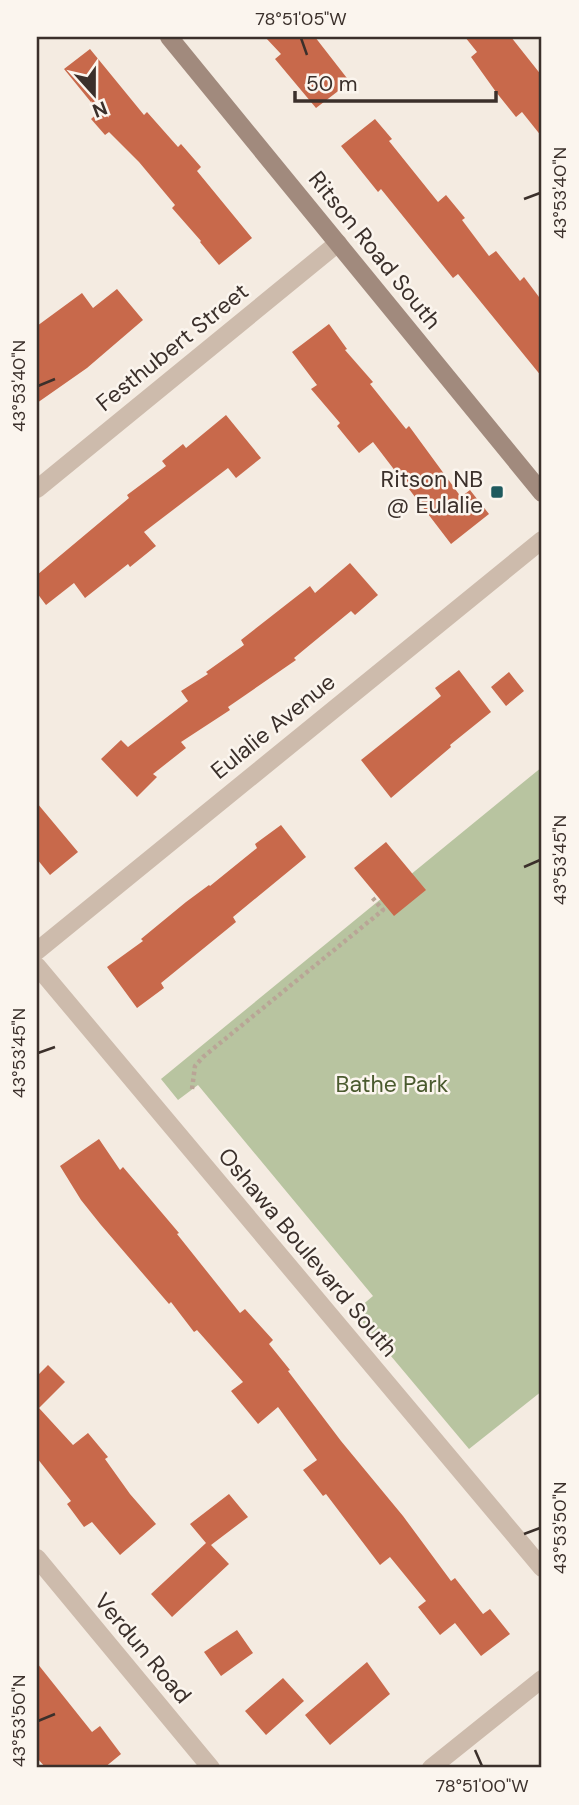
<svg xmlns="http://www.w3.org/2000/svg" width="579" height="1805" font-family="'DM Sans',sans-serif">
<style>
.green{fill:#b8c4a0}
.building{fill:#c8694b}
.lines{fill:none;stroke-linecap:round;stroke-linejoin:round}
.path{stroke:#b9a596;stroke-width:4.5;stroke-dasharray:3.5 3.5;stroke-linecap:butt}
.minor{stroke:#cdbbac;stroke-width:18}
.secondary{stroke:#a18a7d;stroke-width:18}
.ticks{fill:none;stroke:#3b302b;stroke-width:2.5}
.poi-dot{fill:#1f5a5e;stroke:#fbf5ee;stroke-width:2.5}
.labels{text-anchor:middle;stroke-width:5;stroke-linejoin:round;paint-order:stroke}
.street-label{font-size:23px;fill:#3b302b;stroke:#fbf5ee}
.poi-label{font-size:23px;fill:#3b302b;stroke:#fbf5ee;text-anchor:end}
.park-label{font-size:23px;fill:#4a5a2e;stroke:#fbf5ee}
.neatline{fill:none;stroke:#3b302b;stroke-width:2.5}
.ticks-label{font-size:18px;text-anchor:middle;fill:#3b302b}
</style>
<rect width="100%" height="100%" fill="#f4ebe1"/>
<!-- green -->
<path class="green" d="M 542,767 L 542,1391 L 469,1449 L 354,1312 L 373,1296 L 198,1085 L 178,1100 L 161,1079 Z"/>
<!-- building -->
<path class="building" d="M 265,37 L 315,37 L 350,82 L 316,108 L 275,59 L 281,54 Z
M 465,37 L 511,37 L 542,76 L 542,137 L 522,112 L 516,117 L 496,92 L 471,57 L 477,52 Z
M 90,49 L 144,115 L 147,112 L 178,147 L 181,144 L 201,167 L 197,171 L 252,238 L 219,265 L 200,242 L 201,241 L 172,208 L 175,205 L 139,162 L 109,132 L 105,135 L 91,119 L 99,112 L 64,69 Z
M 375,119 L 392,139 L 389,141 L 438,202 L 446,195 L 465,218 L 462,220 L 489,256 L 496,251 L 520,281 L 524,277 L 542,301 L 542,377 L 458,274 L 453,278 L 381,189 L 378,192 L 341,146 Z
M 117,289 L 143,320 L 87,368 L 37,403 L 37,326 L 82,293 L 93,308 Z
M 329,324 L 347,349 L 345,350 L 373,382 L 370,384 L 406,429 L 409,426 L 461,497 L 470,490 L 489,514 L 451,544 L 373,442 L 359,453 L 337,426 L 340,423 L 311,389 L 317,385 L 292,352 Z
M 226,415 L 261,458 L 236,478 L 228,468 L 144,532 L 156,546 L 130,567 L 128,564 L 85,598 L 74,583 L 46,605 L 37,593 L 37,575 L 129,498 L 127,495 L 166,466 L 162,461 L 183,444 L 186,448 Z
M 350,563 L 378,595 L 355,615 L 351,611 L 294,658 L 296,660 L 228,707 L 230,710 L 181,742 L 186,748 L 153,774 L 157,777 L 137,797 L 101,759 L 121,740 L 128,747 L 188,701 L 181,691 L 208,674 L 206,672 L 244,645 L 241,640 L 310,586 L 315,593 Z
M 459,670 L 491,712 L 450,745 L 451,747 L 391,798 L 361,760 L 441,696 L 435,688 Z
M 509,672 L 524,691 L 506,706 L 491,687 Z
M 37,803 L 78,852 L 50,875 L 37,859 Z
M 281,825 L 306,857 L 233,917 L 236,922 L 161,983 L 164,988 L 137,1008 L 107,967 L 143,941 L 141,939 L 186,902 L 209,885 L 210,886 L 257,848 L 255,844 Z
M 386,842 L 426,890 L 394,916 L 354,868 Z
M 99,1139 L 120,1170 L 123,1167 L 179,1233 L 177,1234 L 240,1313 L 245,1309 L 273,1340 L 269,1344 L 290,1370 L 288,1371 L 341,1441 L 403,1516 L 451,1581 L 455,1578 L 483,1614 L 490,1609 L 510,1634 L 481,1656 L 455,1623 L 440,1635 L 418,1607 L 426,1601 L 390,1557 L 380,1565 L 326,1494 L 323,1496 L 303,1470 L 317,1460 L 278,1407 L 258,1424 L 231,1391 L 243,1382 L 197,1330 L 194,1332 L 171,1302 L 169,1304 L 101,1225 L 81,1200 L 60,1166 Z
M 48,1365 L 65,1382 L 39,1408 L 73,1445 L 88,1433 L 108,1457 L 105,1459 L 130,1494 L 156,1524 L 120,1555 L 92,1522 L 84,1527 L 67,1504 L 71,1501 L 37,1458 L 37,1376 Z
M 229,1494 L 248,1517 L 211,1545 L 229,1564 L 172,1617 L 151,1594 L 206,1543 L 190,1524 Z
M 237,1630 L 253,1653 L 221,1676 L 204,1652 Z
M 367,1662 L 390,1694 L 330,1745 L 305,1715 Z
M 37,1663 L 92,1732 L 100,1726 L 121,1754 L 104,1768 L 46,1768 L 37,1758 Z
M 283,1678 L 304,1701 L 266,1735 L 245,1711 Z"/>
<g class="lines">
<!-- path -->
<path class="path" d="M 192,1089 L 195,1066 L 203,1057 L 383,910 L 371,896"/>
<!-- minor -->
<path class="minor" d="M 37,489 L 338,243
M 37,951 L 542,540
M 37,966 L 542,1568
M 37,1558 L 211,1768
M 431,1768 L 542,1679"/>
<!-- secondary -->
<path class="secondary" d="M 169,37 L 542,493"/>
</g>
<!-- ticks -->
<path class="ticks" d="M 301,38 L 307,55M 524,199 L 540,193M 38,386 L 55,379M 524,867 L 540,860M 38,1053 L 55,1047M 524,1534 L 540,1528M 38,1721 L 55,1714M 475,1750 L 482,1766"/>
<!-- markers -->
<rect class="poi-dot" x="490" y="485" width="14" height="14" rx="3.5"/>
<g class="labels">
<!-- street labels -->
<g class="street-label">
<text transform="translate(375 250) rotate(51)" y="8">Ritson Road South</text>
<text transform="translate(172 347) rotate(-39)" y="8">Festhubert Street</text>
<text transform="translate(273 726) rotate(-39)" y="8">Eulalie Avenue</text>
<text transform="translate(308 1252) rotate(50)" y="8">Oshawa Boulevard South</text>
<text transform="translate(143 1648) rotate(50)" y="8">Verdun Road</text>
</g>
<!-- poi labels -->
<g class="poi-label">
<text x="483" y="487">Ritson NB<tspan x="483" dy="26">@ Eulalie</tspan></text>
</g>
<!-- park labels -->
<g class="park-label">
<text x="392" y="1092">Bathe Park</text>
</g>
</g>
<!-- border -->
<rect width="579" height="1805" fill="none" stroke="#fbf5ee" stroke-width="77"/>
<!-- north arrow -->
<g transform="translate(94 94) rotate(159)" stroke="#fbf5ee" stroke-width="5" paint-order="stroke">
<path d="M0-5L12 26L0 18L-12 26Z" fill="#3b302b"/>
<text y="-10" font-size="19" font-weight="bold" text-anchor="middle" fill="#3b302b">N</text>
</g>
<!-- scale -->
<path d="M295 91v10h201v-10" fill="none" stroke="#3b302b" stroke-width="3.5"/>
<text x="306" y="91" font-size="21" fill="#3b302b" stroke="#fbf5ee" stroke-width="5" paint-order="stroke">50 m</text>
<rect x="38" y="38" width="502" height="1728" class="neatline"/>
<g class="ticks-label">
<text x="301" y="25">78°51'05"W</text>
<text transform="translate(560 193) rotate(-90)" y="6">43°53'40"N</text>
<text transform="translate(19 386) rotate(-90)" y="6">43°53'40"N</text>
<text transform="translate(560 860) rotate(-90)" y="6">43°53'45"N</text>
<text transform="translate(19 1053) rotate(-90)" y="6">43°53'45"N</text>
<text transform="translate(560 1528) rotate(-90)" y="6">43°53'50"N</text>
<text transform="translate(19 1721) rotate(-90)" y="6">43°53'50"N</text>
<text x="482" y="1792">78°51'00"W</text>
</g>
</svg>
